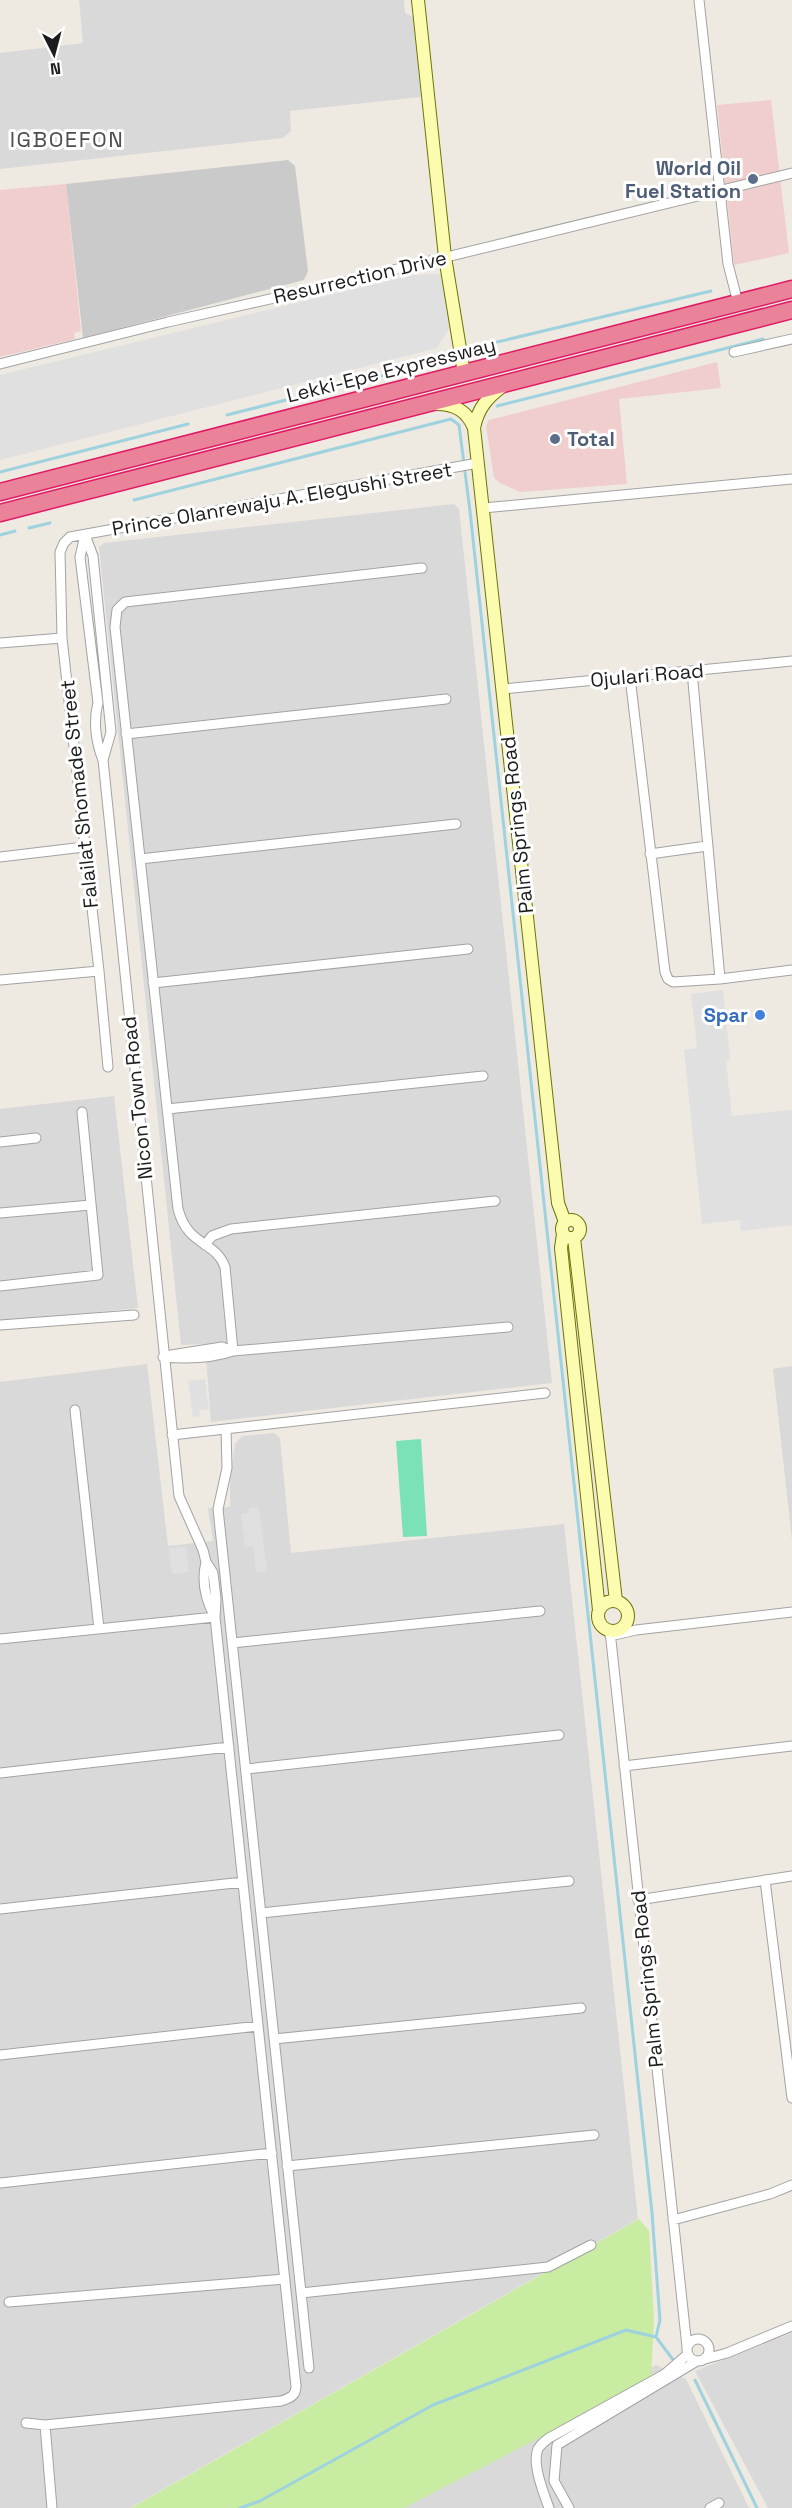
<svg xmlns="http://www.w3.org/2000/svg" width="792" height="2508" font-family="'Space Grotesk',sans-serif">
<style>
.residential{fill:#dad9d9}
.commercial{fill:#f0cece}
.religious{fill:#cacaca}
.grass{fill:#c9eca3}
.pitch{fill:#7ae2b6}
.parking{fill:#e0e0e0}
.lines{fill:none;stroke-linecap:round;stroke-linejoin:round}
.stream{stroke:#9ed2de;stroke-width:3}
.street-casing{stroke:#a3a3a3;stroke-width:11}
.secondary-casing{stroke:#6d7500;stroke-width:14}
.highway-casing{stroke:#df1b65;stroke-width:19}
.street{stroke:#fff;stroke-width:9}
.secondary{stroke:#fbfcb0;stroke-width:12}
.highway{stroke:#ea839a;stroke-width:16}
.service-dot{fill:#5c6f8a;stroke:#fff;stroke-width:2}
.shop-dot{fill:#3f7fe0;stroke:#fff;stroke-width:2}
.labels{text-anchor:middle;stroke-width:6;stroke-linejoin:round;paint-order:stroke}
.service-label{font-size:20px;font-weight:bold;fill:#4e5e75;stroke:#fff;text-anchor:end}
.street-label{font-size:20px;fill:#1c1c1c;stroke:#fff}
.shop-label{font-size:20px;font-weight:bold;fill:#366cbe;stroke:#fff;text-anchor:end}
.quarter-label{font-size:22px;letter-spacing:1.5px;fill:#4f4f4f;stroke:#fff}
</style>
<rect width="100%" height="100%" fill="#eee9e1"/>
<!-- residential -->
<path class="residential" d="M 79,0 L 404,0 L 405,13 L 413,17 L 421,97 L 290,111 L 291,131 L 283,138 L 0,169 L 0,53 L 83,43 Z
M 454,504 L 459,509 L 552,1383 L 211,1422 L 205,1344 L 181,1345 L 99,547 L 104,543 Z
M 114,1096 L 138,1308 L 0,1322 L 0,1109 Z
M 147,1364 L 168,1546 L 213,1541 L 208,1508 L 230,1507 L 230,1482 L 235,1444 L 242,1436 L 274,1433 L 280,1438 L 291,1553 L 564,1524 L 638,2219 L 130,2508 L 0,2508 L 0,1382 Z
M 792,1366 L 792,1540 L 773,1369 Z
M 792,2333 L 792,2508 L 768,2508 L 695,2371 Z
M 656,2365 L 686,2379 L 749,2508 L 392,2508 Z"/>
<!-- commercial -->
<path class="commercial" d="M 771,100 L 789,253 L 734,265 L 717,105 Z
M 66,184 L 81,331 L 74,333 L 75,339 L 0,357 L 0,190 Z
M 717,362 L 721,388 L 619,399 L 627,484 L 520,492 L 500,483 L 494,478 L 486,426 L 489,420 Z"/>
<!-- religious -->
<path class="religious" d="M 288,160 L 295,166 L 308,271 L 304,280 L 83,338 L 66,184 Z"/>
<!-- grass -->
<path class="grass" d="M 639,2219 L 649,2231 L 654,2318 L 651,2380 L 404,2508 L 131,2508 Z"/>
<!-- pitch -->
<path class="pitch" d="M 421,1439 L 427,1536 L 403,1537 L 396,1441 Z"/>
<!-- parking -->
<path class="parking" d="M 442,274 L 450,327 L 437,348 L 0,460 L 0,375 L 412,275 Z
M 723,990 L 730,1059 L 726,1062 L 732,1116 L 792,1110 L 792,1225 L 741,1231 L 740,1220 L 702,1224 L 684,1050 L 697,1048 L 691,994 Z
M 205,1379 L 209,1409 L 199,1410 L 200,1416 L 193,1417 L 188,1381 Z
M 259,1507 L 267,1571 L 256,1572 L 253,1546 L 245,1547 L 241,1514 L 249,1513 L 249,1508 Z
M 186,1547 L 189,1572 L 172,1574 L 169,1548 Z"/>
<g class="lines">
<!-- stream -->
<path class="stream" d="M 472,348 L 711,291
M 497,406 L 763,339
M 227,415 L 432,363 L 452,353
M 0,472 L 188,424
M 134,500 L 451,419 L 459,425 L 470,511 L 652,2213 L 660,2320 L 656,2337 L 674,2361
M 29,528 L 50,523
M 0,535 L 15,531
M 695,2380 L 757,2508
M 240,2508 L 260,2501 L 433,2405 L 626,2330 L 656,2337"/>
<defs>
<path id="street" d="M 699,0 L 728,264 L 738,303
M 734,352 L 792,339
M 0,364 L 168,322 L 323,287 L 792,173
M 483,508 L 792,479
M 85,535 L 93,556 L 111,732 L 103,760
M 0,643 L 62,638
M 692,671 L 720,979 L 792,970
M 630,677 L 665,972 L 668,979 L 673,982 L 720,979
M 502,689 L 792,661
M 126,734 L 446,699
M 650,854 L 707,846
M 0,857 L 84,847
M 140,859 L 456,824
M 99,971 L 108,1067
M 0,980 L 99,971 L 62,638 L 60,552 L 64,543 L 70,537 L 478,463
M 153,983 L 468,949
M 167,1109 L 483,1076
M 0,1142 L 36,1138
M 0,1213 L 91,1205
M 205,1245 L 212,1236 L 231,1229 L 495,1201
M 0,1286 L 98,1275 L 82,1112
M 0,1325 L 134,1315
M 233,1351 L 225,1267 C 215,1240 188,1247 178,1209 L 115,627 L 117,610 L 125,602 L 422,568
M 171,1355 L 222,1347 L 233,1351
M 163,1357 C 187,1359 210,1359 233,1351 L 508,1327
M 75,1410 L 99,1629
M 226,1429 L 227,1468 L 218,1509 L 309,2368
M 172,1435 L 545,1393
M 206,1562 C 201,1582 205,1599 215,1617
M 610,1631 L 687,2347
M 610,1636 L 636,1630 L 792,1612
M 0,1639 L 215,1617
M 232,1643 L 540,1611
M 624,1766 L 792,1746
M 246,1769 L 559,1735
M 0,1773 L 229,1747
M 765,1880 L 792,2098
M 638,1900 L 792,1876
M 0,1909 L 243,1882
M 261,1913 L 569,1881
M 274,2039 L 581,2008
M 0,2055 L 258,2026
M 287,2166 L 594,2135
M 0,2183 L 272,2153
M 673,2220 L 770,2194 L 792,2185
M 301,2293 L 548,2267 L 591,2245
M 9,2302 L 285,2279
M687 2350a11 11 0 1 1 22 0a11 11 0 1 1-22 0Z
M 705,2359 L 727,2353 L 792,2326
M 26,2423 L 45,2425 L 281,2401 C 290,2398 296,2396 296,2386 L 215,1617 L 216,1599 L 213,1573 L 206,1562 L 203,1550 L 179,1496 L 103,760 C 96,743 93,721 98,703 L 80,557 L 85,535
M 45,2425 L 52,2508
M 549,2508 C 544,2494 533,2467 537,2452 C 538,2446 544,2442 549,2438 L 665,2374 L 688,2354
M 569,2508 L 554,2481 L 557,2445 L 697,2361
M 710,2508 L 719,2503"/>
<path id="secondary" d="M 418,0 L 445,257 L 464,373
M 437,404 C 455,404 467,411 474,428 L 558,1203 L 565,1222
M 474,428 C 478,408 487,398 503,386
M562 1229a9 9 0 1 1 18 0a9 9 0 1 1-18 0Z
M 563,1234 L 561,1248 L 599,1610
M 574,1238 L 616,1601
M598 1616a15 15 0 1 1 30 0a15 15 0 1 1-30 0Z"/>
<path id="highway" d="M 0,492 L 792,289
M 0,513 L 792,310"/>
</defs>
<!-- street casing -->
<use href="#street" class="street-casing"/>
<!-- secondary casing -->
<use href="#secondary" class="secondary-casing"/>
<!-- highway casing -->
<use href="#highway" class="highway-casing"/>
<!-- street -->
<use href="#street" class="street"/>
<!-- secondary -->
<use href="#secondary" class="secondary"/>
<!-- highway -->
<use href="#highway" class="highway"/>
</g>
<!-- markers -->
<g class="service-dot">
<circle cx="753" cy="179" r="6"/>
<circle cx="555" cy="439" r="6"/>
</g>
<circle class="shop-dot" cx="760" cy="1015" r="6"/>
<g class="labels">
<!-- service labels -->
<g class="service-label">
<text x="741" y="175">World Oil<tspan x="741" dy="23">Fuel Station</tspan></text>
<text x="567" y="446" text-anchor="start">Total</text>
</g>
<!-- street labels -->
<g class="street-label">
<text transform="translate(360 277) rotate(-13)" y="7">Resurrection Drive</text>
<text transform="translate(391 370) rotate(-14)" y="7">Lekki-Epe Expressway</text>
<text transform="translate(282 499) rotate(-10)" y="7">Prince Olanrewaju A. Elegushi Street</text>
<text transform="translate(647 675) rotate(-5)" y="7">Ojulari Road</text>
<text transform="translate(79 794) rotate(-96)" y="7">Falailat Shomade Street</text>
<text transform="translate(517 825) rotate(-96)" y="7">Palm Springs Road</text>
<text transform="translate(137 1098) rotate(-96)" y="7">Nicon Town Road</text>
<text transform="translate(647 1979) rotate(-96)" y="7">Palm Springs Road</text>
</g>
<!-- shop labels -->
<g class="shop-label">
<text x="748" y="1022">Spar</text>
</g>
<!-- quarter labels -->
<g class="quarter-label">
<text x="67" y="147">IGBOEFON</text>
</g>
</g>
<!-- north arrow -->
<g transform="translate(54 54) rotate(174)" stroke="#ffffff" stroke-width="4.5" paint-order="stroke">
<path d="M0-4.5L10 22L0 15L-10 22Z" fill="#1c1c1c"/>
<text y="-9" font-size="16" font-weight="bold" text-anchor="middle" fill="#1c1c1c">N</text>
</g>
</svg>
